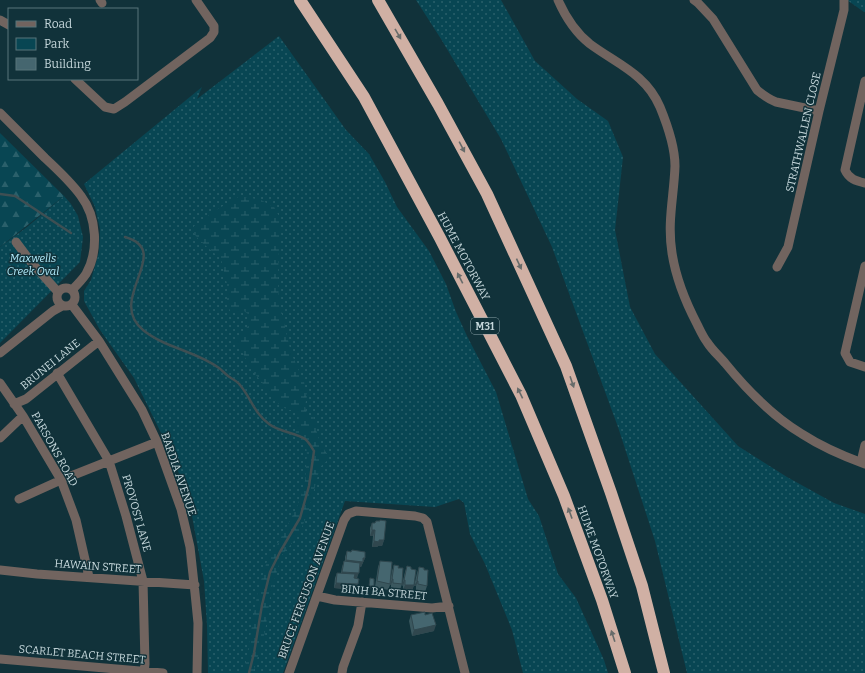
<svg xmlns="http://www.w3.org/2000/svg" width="865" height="673" font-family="Bitter,serif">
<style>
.green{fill:url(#green-dots)}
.forest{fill:url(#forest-firs)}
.wetland{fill:url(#wetland-marsh)}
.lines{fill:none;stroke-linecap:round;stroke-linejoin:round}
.stream{stroke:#3e4f53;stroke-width:2.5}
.minor{stroke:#71645f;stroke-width:9}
.highway{stroke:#d0b0a4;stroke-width:12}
.wall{fill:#3b585f}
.shaded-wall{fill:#30474e}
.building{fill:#45666f;stroke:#30474e}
.oneway{fill:#676b6a}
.labels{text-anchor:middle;stroke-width:3;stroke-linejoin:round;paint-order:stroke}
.shield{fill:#11323a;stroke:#8fa6ab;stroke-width:1}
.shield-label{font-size:10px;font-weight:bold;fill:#c5d7db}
.street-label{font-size:11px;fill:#c5d7db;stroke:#11323a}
.park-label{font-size:11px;font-style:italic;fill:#b0e9f9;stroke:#11323a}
</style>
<defs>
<pattern id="green-dots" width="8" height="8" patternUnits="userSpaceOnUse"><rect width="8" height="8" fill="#084653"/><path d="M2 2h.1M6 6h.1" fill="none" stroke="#2a606b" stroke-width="1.8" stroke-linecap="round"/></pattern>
<pattern id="forest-firs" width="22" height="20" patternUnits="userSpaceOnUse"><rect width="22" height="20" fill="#084653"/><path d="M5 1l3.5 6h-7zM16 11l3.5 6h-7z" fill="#2a606b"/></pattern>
<pattern id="wetland-marsh" width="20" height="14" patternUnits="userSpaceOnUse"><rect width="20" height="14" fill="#084653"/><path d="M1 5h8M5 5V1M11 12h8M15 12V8" fill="none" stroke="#2a606b"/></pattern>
</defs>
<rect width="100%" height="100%" fill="#11323a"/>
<!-- green -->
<path class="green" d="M 416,0 L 501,0 L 535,61 L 577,99 L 608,121 L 623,157 L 615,230 L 630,307 L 655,354 L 738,446 L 787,477 L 834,503 L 865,514 L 865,673 L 687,673 L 655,541 L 618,427 L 552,247 L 501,139 L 441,39 Z
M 847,0 L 865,0 L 865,12 L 864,12 Z
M 279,36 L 346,130 L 369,154 L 385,182 L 397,207 L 429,251 L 446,284 L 456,312 L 467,336 L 496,392 L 528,499 L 539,516 L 558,574 L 576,598 L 604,660 L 608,673 L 523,673 L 512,630 L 485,564 L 470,534 L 464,503 L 459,499 L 435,507 L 345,501 L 283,673 L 208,673 L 207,625 L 204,581 L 188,494 L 163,437 L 134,378 L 100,330 L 84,301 L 84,291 L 91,280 L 99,252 L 100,229 L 95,207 L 84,184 L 202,87 L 197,99 Z
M 64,196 L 71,204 L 78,216 L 83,237 L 80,262 L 0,343 L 0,247 L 27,227 Z"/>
<!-- forest -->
<path class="forest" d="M 0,133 L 64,196 L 0,247 Z"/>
<!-- wetland -->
<path class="wetland" d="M 240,196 L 261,200 L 274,207 L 280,218 L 278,278 L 279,302 L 291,353 L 304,382 L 307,396 L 305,406 L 307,414 L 314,417 C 315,426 317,435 321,444 C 323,449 328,453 329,459 L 320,467 L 308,513 L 298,536 L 282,555 L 271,591 L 265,632 L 253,673 L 244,673 L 258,590 L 268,558 L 276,547 L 297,507 L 305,481 L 307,454 L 306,446 L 301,441 L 296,439 C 294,428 301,422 296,410 L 289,410 L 282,407 L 277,402 L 252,370 L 236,341 L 248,326 L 248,314 L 244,311 L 236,313 L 231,313 L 227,303 L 227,284 L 221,259 L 199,240 L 193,232 L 194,226 L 216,210 Z"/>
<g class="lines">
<!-- stream -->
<path class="stream" d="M 0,194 L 15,196 L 71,233
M 125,237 C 175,251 105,299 143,330 C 165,348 196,351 219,368 C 223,371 226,375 231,378 C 234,380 238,382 240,385 C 251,398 254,413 269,424 C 279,432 297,433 305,439 C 309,442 312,448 314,451 L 309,486 L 300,518 L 280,552 L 270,572 L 262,605 L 254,653 L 249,673"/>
<!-- minor -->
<path class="minor" d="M 100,0 L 102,3
M 558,0 C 565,16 576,33 590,44 C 617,64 646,74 660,107 C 667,124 675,148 675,166 C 674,196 667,222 672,253 C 676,279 685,301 697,324 C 700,330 703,337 707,342 C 712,350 719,356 725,363 C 747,390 772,416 802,434 C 822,447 843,456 865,464
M 694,0 L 698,3 L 713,19 L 757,90 C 763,95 768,99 776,102 L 819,111
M 0,20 L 9,25
M 75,79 L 105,107 L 114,109 L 125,102 L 210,38 L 214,32 L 214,26 L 196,0
M 865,81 L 845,170 C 849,179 856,181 865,183
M 0,113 C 15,128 30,143 45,158 C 58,170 71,182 81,196 C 97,217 99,251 86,274 C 82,280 77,285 72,290
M 16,242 L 31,262 L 58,292
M 865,266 L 845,353 L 850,362 L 865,367
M 777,267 L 788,247 L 819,111 L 844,10 L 844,0
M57 297a9 9 0 1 1 18 0a9 9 0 1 1-18 0Z
M 72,305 L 99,341 L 142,410 L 157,442 L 181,509 L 190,547 L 195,593 L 198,623 L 197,673
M 0,353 L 53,311 L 62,306
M 57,373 L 109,461 L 126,516 L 143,581 L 145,664 L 144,673
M 0,383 L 23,416 L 61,480 L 76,520 L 89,577
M 14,404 L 26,399 L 99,341
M 0,438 L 23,416
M 861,462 L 865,445
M 19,499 L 61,480 L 157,442
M 0,570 L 37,574 L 195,585
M 317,596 L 335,600 L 432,608 L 449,606
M 0,659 L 163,673
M 289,673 L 344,520 L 348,514 L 356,511 L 415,516 L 423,518 L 427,522 L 465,673
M 342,673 L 343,667 L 358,626 L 362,602"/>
<!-- highway -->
<path class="highway" d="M 300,0 L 364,97 L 440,238 L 521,395 L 564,496 L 602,600 L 625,673
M 378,0 L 438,104 L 487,194 L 566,366 L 611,493 L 642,586 L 664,673"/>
</g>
<!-- wall -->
<path class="wall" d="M 376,521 L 384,540 L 382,546 L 378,546 L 377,547 L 372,547 L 373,536 L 370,536 L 370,528 L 372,523 L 375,523 Z
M 352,550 L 365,558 L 361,567 L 359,567 L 357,579 L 358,584 L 356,590 L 334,588 L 335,578 L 337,573 L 341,573 L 342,567 L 344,561 L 345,561 L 345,557 L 347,551 L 351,552 Z
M 380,561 L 390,582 L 392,571 L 394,565 L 398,568 L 402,584 L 400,590 L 391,588 L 391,585 L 390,585 L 388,590 L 375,587 L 378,567 Z
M 407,566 L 411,569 L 414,585 L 412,591 L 403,590 L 403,586 L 402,585 L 405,572 Z
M 419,567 L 427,586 L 425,592 L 416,590 L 416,586 L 414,586 L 417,573 Z
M 411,615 L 425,615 L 434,631 L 412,636 L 409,621 Z"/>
<!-- shaded-wall -->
<path class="shaded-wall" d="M 372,530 L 375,530 L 373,536 L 370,536 Z
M 379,540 L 384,540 L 382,546 L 378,546 L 377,547 L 372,547 L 374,541 Z
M 363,558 L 365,558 L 361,567 L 344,566 L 346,560 Z
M 342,572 L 359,573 L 356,579 L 340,577 Z
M 392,579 L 393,579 L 391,585 L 390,585 Z
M 404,580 L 405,580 L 403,586 L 402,585 Z
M 417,581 L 418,581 L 416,586 L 414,586 Z
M 336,583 L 358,584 L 356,590 L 334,588 Z
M 405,585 L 414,585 L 412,591 L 403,590 Z
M 369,586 L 374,586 L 373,589 L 368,588 Z
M 436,625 L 434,631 L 412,636 L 414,630 Z"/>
<!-- building -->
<path class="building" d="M 380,520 L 386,521 L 384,540 L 379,540 L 379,542 L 374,541 L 375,530 L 372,530 L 372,523 L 375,523 L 376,521 L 380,521 Z
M 352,550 L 365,552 L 365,558 L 363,558 L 363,562 L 346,560 L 347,551 L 351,552 Z
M 344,561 L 360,563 L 359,573 L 342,572 Z
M 380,561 L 392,562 L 390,584 L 377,581 Z
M 394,565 L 399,566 L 398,568 L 403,568 L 402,584 L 393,583 L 393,579 L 392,579 Z
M 407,566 L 411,567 L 411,569 L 416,570 L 414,585 L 405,585 L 405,580 L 404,580 Z
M 419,567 L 424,568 L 424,570 L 428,570 L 427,586 L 418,584 L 418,581 L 417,581 Z
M 337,573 L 355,574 L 354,578 L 359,579 L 358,584 L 336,583 Z
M 370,578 L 374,579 L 374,586 L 369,586 Z
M 425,612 L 425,615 L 432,613 L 436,625 L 414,630 L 411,615 Z"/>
<!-- one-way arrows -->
<defs><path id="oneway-solid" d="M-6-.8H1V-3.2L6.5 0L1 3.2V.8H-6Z"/></defs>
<g class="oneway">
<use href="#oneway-solid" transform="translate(398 34) rotate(60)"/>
<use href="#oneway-solid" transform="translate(462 147) rotate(62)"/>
<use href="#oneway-solid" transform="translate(519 264) rotate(65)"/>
<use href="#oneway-solid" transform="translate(460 278) rotate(-117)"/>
<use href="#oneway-solid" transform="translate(572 382) rotate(71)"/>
<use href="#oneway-solid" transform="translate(520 393) rotate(-116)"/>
<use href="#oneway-solid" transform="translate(570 513) rotate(-110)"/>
<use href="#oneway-solid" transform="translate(613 636) rotate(-108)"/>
</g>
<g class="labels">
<!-- shield labels -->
<rect class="shield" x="471" y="318" width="28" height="16" rx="3"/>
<g class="shield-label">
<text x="485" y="330">M31</text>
</g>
<!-- street labels -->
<g class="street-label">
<text transform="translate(803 132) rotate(-77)" y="4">STRATHWALLEN CLOSE</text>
<text transform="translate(464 256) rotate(62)" y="4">HUME MOTORWAY</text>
<text transform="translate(50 364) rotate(-39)" y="4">BRUNEI LANE</text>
<text transform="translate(55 449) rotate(61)" y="4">PARSONS ROAD</text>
<text transform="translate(179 474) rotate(71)" y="4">BARDIA AVENUE</text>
<text transform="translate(137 513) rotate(74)" y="4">PROVOST LANE</text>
<text transform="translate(598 552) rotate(70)" y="4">HUME MOTORWAY</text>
<text transform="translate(98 566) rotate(4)" y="4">HAWAIN STREET</text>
<text transform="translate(306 590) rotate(-70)" y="4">BRUCE FERGUSON AVENUE</text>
<text transform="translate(384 592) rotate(5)" y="4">BINH BA STREET</text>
<text transform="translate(82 654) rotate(5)" y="4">SCARLET BEACH STREET</text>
</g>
<!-- park labels -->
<g class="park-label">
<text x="33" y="262">Maxwells<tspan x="33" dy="13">Creek Oval</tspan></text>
</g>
</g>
<!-- legend -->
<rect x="8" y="8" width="130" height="72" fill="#11323a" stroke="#59747a"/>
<rect x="16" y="21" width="20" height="6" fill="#71645f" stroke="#59747a"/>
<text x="44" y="28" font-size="12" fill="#c5d7db">Road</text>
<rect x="16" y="38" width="20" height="12" fill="#084653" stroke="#59747a"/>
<text x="44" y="48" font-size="12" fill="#c5d7db">Park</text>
<rect x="16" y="58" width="20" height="12" fill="#45666f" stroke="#59747a"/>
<text x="44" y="68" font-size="12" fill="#c5d7db">Building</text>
</svg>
